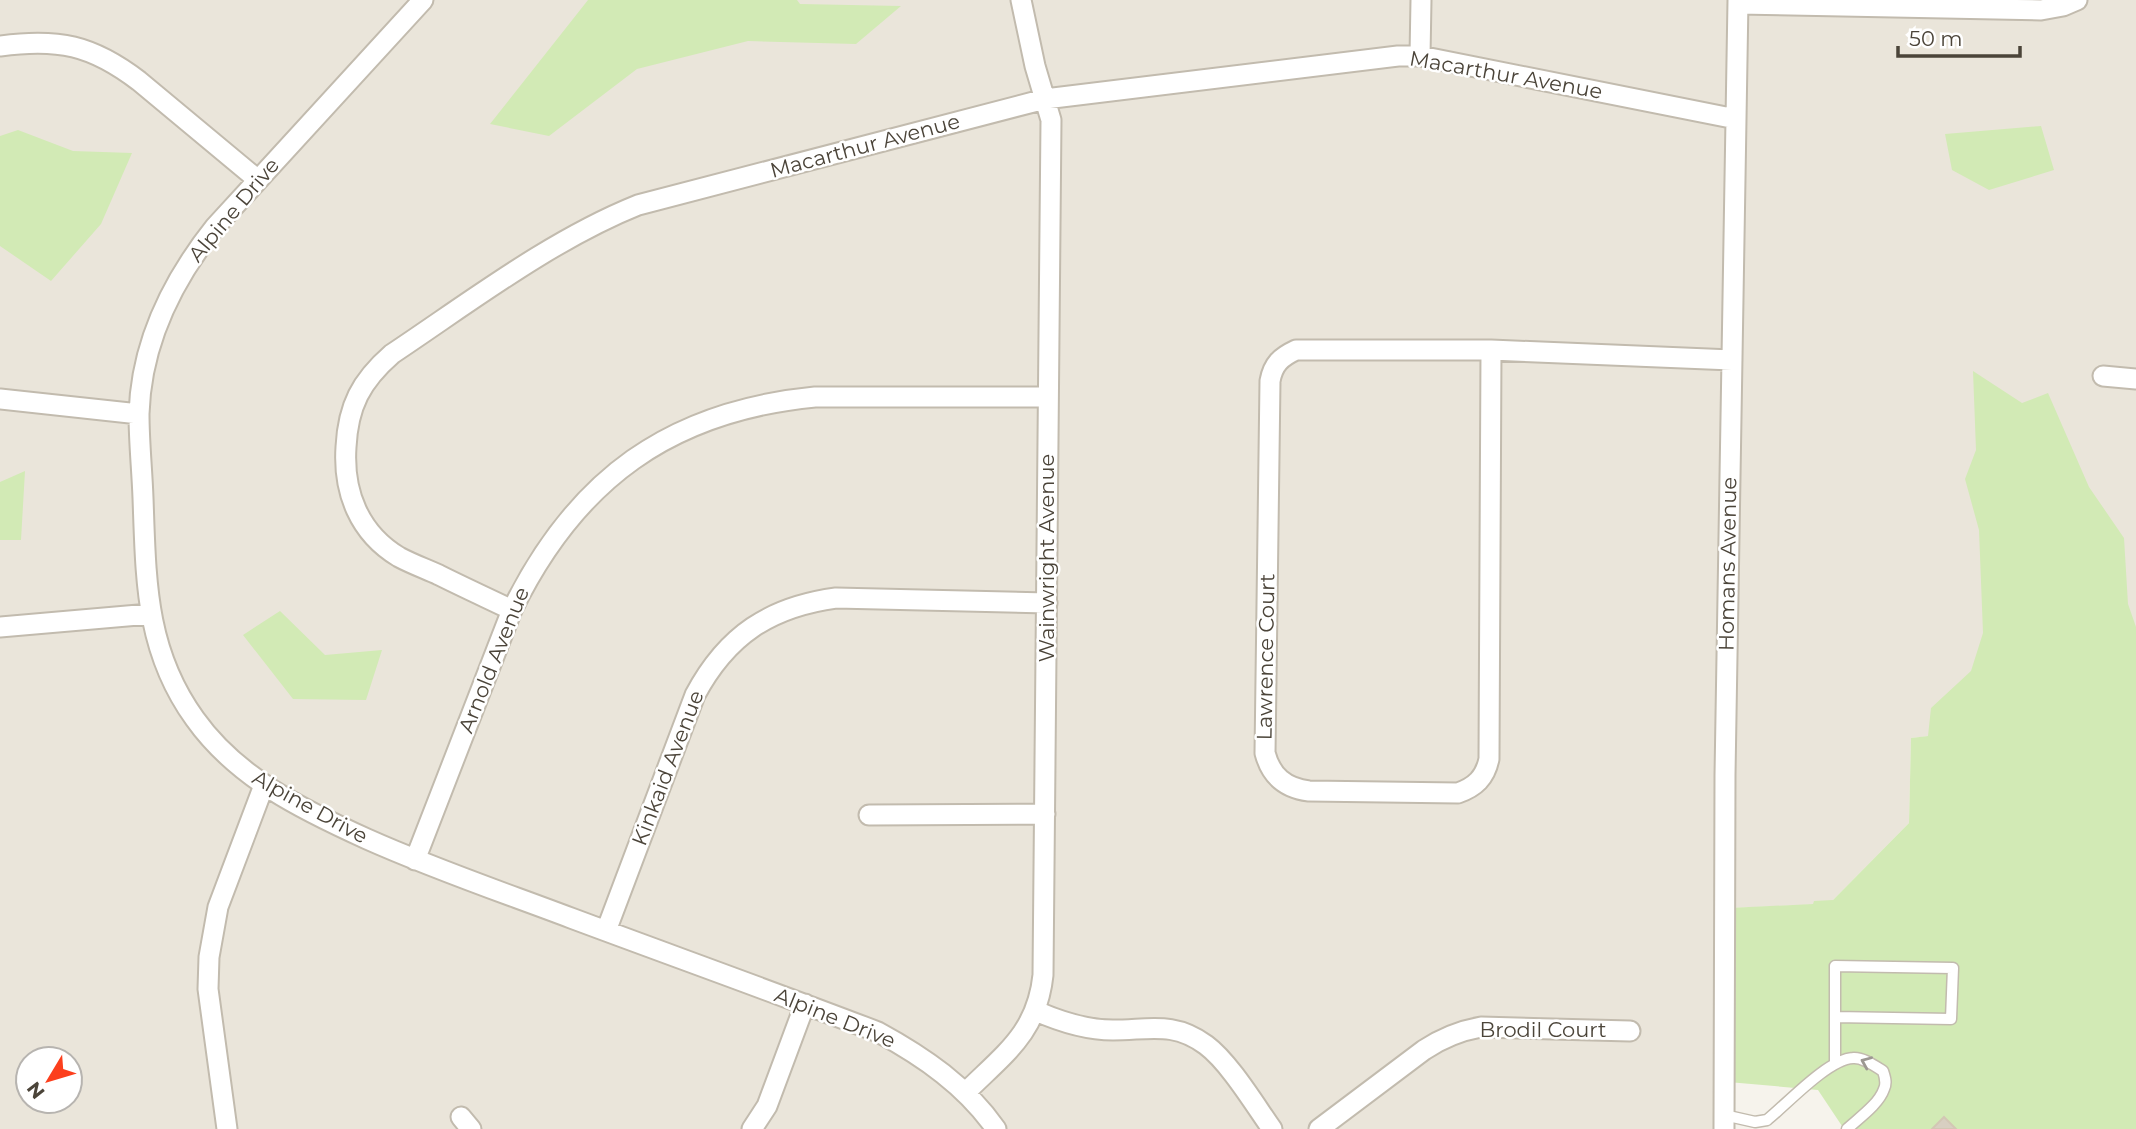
<svg xmlns="http://www.w3.org/2000/svg" width="2136" height="1129" font-family="Montserrat,sans-serif">
<style>
.residential{fill:#eae5da;fill-rule:evenodd}
.green{fill:#d2eab5}
.building{fill:#d8cfc1;stroke:#d3c7b4;stroke-width:2}
.lines{fill:none;stroke-linecap:round;stroke-linejoin:round}
.service-casing{stroke:#c2bbae;stroke-width:13}
.minor-casing{stroke:#c2bbae;stroke-width:23}
.service{stroke:#fff;stroke-width:10}
.minor{stroke:#fff;stroke-width:19}
.oneway{stroke:#9c9892}
.labels{text-anchor:middle;stroke-width:5;stroke-linejoin:round;paint-order:stroke}
.street-label{font-size:21px;fill:#4b4439;stroke:#fff}
</style>
<rect width="100%" height="100%" fill="#f6f3ec"/>
<!-- residential -->
<path class="residential" d="M 0,0 L 2136,0 L 2136,656 L 1987,730 L 1911,738 L 1909,823 L 1829,904 L 1728,908 L 1729,1129 L 0,1129 ZM 28,1059 L 70,1059 L 70,1101 L 28,1101 Z"/>
<!-- green -->
<path class="green" d="M 588,0 L 797,0 L 800,4 L 901,6 L 856,44 L 748,41 L 637,69 L 549,136 L 490,124 Z
M 2041,126 L 2054,170 L 1989,190 L 1952,170 L 1945,134 Z
M 18,130 L 73,151 L 132,153 L 101,224 L 51,281 L 0,246 L 0,136 Z
M 1973,371 L 2022,403 L 2048,393 L 2089,487 L 2124,538 L 2128,604 L 2136,627 L 2136,1129 L 1844,1129 L 1818,1090 L 1728,1082 L 1728,908 L 1813,904 L 1814,901 L 1833,900 L 1909,823 L 1911,738 L 1928,736 L 1931,708 L 1971,671 L 1983,633 L 1979,530 L 1965,479 L 1976,450 Z
M 25,471 L 21,540 L 0,540 L 0,482 Z
M 280,611 L 325,655 L 382,650 L 366,700 L 293,699 L 243,635 Z"/>
<!-- building -->
<path class="building" d="M 1944,1117 L 1956,1129 L 1932,1129 Z"/>
<g class="lines">
<defs>
<path id="service" d="M 1835,1064 L 1835,966 L 1953,968 L 1951,1019 L 1835,1017
M 1724,1115 L 1755,1122 L 1767,1120 C 1787,1104 1828,1059 1853,1058 C 1863,1057 1875,1066 1883,1071 C 1885,1077 1887,1083 1884,1089 C 1879,1104 1859,1118 1847,1129"/>
<path id="minor" d="M 423,0 L 215,227 C 172,281 141,344 139,414 C 139,442 142,470 143,498 C 146,579 145,650 195,719 C 237,778 303,810 367,839 C 434,869 502,892 571,918 C 673,956 776,993 878,1032 C 924,1057 966,1086 996,1129
M 1738,4 L 2041,10 L 2063,6 L 2077,0
M 0,46 C 58,38 92,45 139,81 L 258,180
M 1420,56 L 1421,0
M 1491,350 L 1489,759 C 1485,778 1475,787 1458,793 L 1309,791 C 1285,788 1271,776 1265,753 L 1270,381 C 1273,364 1281,357 1296,350 L 1491,350 L 1732,360
M 2103,376 L 2136,379
M 0,399 L 139,414
M 512,610 C 487,598 463,587 439,575 C 426,569 412,564 399,557 C 359,533 343,492 346,447 C 348,406 361,381 392,354 C 470,302 551,240 638,205 L 1045,99 L 1398,56 L 1420,56 L 1736,119
M 0,627 L 150,614
M 869,815 L 1045,814
M 415,860 L 512,610 C 576,479 670,411 815,397 L 1048,397
M 606,931 L 695,695 C 727,635 770,607 836,598 L 1047,603
M 1036,1011 C 1061,1022 1086,1030 1113,1030 C 1149,1030 1174,1021 1206,1045 C 1229,1062 1255,1105 1272,1129
M 965,1093 C 1004,1054 1037,1033 1043,975 L 1051,120 L 1035,66 L 1021,0
M 461,1117 L 471,1129
M 227,1129 L 208,989 L 209,957 L 218,907 L 264,785
M 752,1129 L 767,1106 L 805,1004
M 1319,1129 L 1424,1050 C 1442,1038 1459,1031 1481,1027 L 1630,1031
M 1724,1129 L 1725,775 L 1738,0"/>
</defs>
<!-- service casing -->
<use href="#service" class="service-casing"/>
<!-- minor casing -->
<use href="#minor" class="minor-casing"/>
<!-- service -->
<use href="#service" class="service"/>
<!-- minor -->
<use href="#minor" class="minor"/>
</g>
<!-- one-way arrows -->
<defs><path id="oneway-chevron" d="M-2-3.5L2.5 0L-2 3.5" fill="none" stroke-width="1.6" stroke-linecap="round" stroke-linejoin="round" transform="scale(1.75)"/></defs>
<use class="oneway" href="#oneway-chevron" transform="translate(1866 1062) rotate(-157)"/>
<g class="labels">
<!-- street labels -->
<g class="street-label">
<text transform="translate(1506 75) rotate(10)" y="7">Macarthur Avenue</text>
<text transform="translate(865 146) rotate(-15)" y="7">Macarthur Avenue</text>
<text transform="translate(234 210) rotate(-50)" y="7">Alpine Drive</text>
<text transform="translate(1047 558) rotate(-90)" y="7">Wainwright Avenue</text>
<text transform="translate(1728 564) rotate(-89)" y="7">Homans Avenue</text>
<text transform="translate(1266 657) rotate(-89)" y="7">Lawrence Court</text>
<text transform="translate(494 660) rotate(-68)" y="7">Arnold Avenue</text>
<text transform="translate(668 768) rotate(-69)" y="7">Kinkaid Avenue</text>
<text transform="translate(310 807) rotate(29)" y="7">Alpine Drive</text>
<text transform="translate(835 1018) rotate(22)" y="7">Alpine Drive</text>
<text x="1543" y="1037">Brodil Court</text>
</g>
</g>
<!-- north arrow -->
<g transform="translate(49 1080) rotate(232)"><circle r="33" fill="#ffffff" stroke="#b7b4b0" stroke-width="2"/>
<path d="M0-5L12 26L0 18L-12 26Z" fill="#fc3f1d"/>
<text y="-10" font-size="19" font-weight="bold" text-anchor="middle" fill="#4b4439">N</text>
</g>
<!-- scale -->
<path d="M1898 46v10h122v-10" fill="none" stroke="#4b4439" stroke-width="3.5"/>
<text x="1909" y="46" font-size="21" fill="#4b4439" stroke="#ffffff" stroke-width="5" paint-order="stroke">50 m</text>
</svg>
